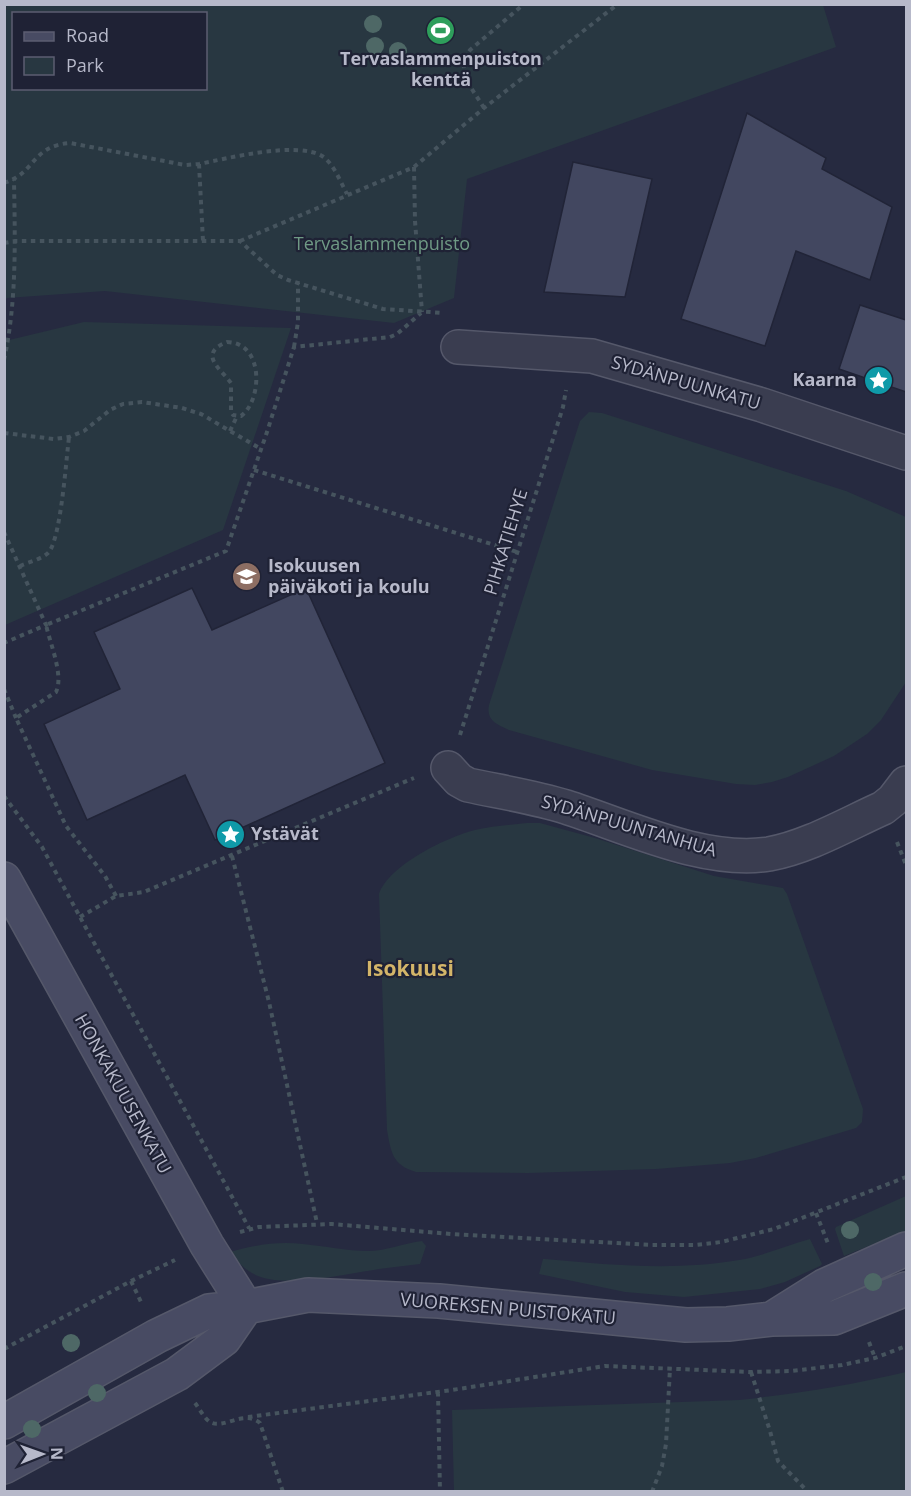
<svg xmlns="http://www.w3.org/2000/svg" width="911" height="1496" font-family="'Open Sans',sans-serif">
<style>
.green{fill:#283741;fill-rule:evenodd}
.building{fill:#424760;stroke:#212437;stroke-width:1.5}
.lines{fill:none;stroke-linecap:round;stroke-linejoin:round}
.street-casing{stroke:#55586a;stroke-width:36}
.secondary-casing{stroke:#55586a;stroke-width:36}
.path{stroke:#46545e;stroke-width:4;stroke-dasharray:4.5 4.5;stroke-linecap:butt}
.street{stroke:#3a3d50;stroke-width:33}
.secondary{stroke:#484b63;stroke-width:33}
.tree{fill:#4e6866}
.labels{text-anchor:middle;stroke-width:4.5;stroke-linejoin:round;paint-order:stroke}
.poi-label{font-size:18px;font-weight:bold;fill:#b7b9ca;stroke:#1f2235;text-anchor:start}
.park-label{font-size:18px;fill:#6f9a85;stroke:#1f2235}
.street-label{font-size:18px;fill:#b7b9ca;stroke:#1f2235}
.quarter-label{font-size:21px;font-weight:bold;fill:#d3b569;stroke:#1f2235}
</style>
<rect width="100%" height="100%" fill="#262a40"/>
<!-- green -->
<path class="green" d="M 5,4 L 823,5 L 836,47 L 467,179 L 454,298 L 394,323 L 105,291 L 7,298 L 5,300 ZM 14,14 L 206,14 L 206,88 L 14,88 Z
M 84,322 L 291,328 L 223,530 L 5,625 L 5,341 Z
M 589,412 L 602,413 L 846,491 L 906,517 L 906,682 L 881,720 L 867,734 L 834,756 L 788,777 L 772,782 L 755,785 L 736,784 L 652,770 L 509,730 C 496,724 486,720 489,705 L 580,421 Z
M 527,823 L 540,823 L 595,838 L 714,876 L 783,888 L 787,894 L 863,1109 L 862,1122 L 856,1128 L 756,1158 L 730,1163 L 656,1169 L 528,1173 L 416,1172 C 392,1165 391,1152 387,1130 L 379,894 C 389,865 447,837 475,830 C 492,826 510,825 527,823 Z
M 906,1196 L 906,1231 L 844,1256 L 835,1229 L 836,1227 Z
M 810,1239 L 822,1264 L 820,1266 L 785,1282 L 760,1289 L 684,1297 L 625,1292 L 539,1274 L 543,1259 L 545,1259 C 609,1265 676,1271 739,1260 C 764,1256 787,1245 810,1239 Z
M 422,1241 L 426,1246 L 420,1264 C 406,1266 392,1267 379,1269 C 346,1274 289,1288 258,1276 C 246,1271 238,1263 230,1252 C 254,1245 278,1241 303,1244 C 325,1246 346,1251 368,1251 C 387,1251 404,1243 422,1241 Z
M 906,1372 L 906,1491 L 454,1491 L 452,1410 L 739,1400 C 795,1394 852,1385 906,1372 Z"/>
<!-- building -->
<path class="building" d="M 747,113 L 826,158 L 822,169 L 892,207 L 870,280 L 796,251 L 765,346 L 681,319 Z
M 573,162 L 652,179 L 625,297 L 544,292 Z
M 860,305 L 906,320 L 906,392 L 839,369 Z
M 192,588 L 212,630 L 306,588 L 385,763 L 215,840 L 185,775 L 87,820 L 44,724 L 120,689 L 94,632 Z"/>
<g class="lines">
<defs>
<path id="street" d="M 458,347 L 592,356 L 762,405 L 906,453
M 448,768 L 459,780 L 468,785 C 501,792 534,797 566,807 C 628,827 704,864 769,854 C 808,847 847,824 883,808 L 893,800 L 906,783"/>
<path id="secondary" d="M 4,879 L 207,1245 L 246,1307
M 773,1318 L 824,1286 L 906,1249
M 4,1422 L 157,1336 L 209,1311 L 246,1307 L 308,1295 L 439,1301 L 686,1325 L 728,1324 L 771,1319 L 834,1318 L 906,1289
M 4,1467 L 177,1374 L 224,1339 L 246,1307"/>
</defs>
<!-- street casing -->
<use href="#street" class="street-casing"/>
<!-- secondary casing -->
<use href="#secondary" class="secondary-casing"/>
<!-- path -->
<path class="path" d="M 484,108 C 473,89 454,71 470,50 L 524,4
M 199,164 L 203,241
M 414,167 L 415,221 L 422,312
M 4,183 C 36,173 31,146 70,143 L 185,165 L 199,164 C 229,158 296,141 322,156 C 334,164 340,181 347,194
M 240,241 L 414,167 L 484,108 L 618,4
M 4,243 L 15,241 L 240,241 L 277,275 L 288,280 L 383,309 L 444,313
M 227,342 C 265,343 262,401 241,416 L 233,415 L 231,412 L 231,383 C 221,369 197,354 227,342 Z
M 294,347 L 298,322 L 298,283
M 4,360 C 17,301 15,240 14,180
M 230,431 L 237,416
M 4,433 L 54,439 L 69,437 L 84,431 L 110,410 L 123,404 L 142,402 L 182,408 L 201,414 L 261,449
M 254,470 L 517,552
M 4,532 L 46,625 L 4,643
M 20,566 C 28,562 43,559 49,552 C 61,536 66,461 69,437
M 4,689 L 16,718
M 460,735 L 563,407 L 566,390
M 4,796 L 42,847 L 249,1228
M 897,842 L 906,865
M 232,856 L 269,1002 L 317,1223
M 116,896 L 105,876 L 66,826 L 16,718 L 56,692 C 64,676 50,643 46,625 L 226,551 L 267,432 L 294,347 L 390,337 L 397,334 L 421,313
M 80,917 L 116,896 L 144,892 L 414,778
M 816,1213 L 829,1246
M 240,1232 L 259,1227 L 332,1224 L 451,1234 L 651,1245 L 695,1245 L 721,1242 L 774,1229 L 906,1177
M 131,1281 L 142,1304
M 869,1342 L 875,1358
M 4,1349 L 131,1281 L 175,1260
M 751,1372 L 770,1431 L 778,1461 L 808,1492
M 438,1392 L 440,1492
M 195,1403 C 199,1408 204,1418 210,1422 C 224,1430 243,1409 260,1423 L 283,1492
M 248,1417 L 452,1390 L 605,1366 L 751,1372 L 791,1371 L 842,1365 L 875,1358 L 906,1346
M 652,1492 L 662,1466 L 666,1444 L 670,1368"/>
<!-- street -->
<use href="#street" class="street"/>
<!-- secondary -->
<use href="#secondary" class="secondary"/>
</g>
<!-- trees -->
<g class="tree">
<circle cx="373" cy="24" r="9"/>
<circle cx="375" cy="46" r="9"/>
<circle cx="398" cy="51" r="9"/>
<circle cx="850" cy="1230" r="9"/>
<circle cx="873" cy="1282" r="9"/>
<circle cx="71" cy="1343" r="9"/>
<circle cx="97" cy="1393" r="9"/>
<circle cx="32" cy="1429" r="9"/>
</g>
<!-- icons -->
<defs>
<symbol id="stadium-disc" viewBox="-11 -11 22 22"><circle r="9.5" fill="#2e9e5b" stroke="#1f2235"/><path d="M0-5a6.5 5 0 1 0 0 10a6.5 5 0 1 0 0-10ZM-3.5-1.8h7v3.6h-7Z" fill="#fff"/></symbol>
<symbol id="sight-disc" viewBox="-11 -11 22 22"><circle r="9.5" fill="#0f9aa8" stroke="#1f2235"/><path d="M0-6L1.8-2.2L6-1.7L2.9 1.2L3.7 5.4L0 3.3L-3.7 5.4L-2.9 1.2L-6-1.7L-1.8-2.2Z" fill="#fff"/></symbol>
<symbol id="school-disc" viewBox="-11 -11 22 22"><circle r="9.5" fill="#8d6e63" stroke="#1f2235"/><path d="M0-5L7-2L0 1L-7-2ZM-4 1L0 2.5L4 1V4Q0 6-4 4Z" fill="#fff"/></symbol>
</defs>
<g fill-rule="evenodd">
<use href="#stadium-disc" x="424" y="14" width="33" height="33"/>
<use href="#sight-disc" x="862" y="364" width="33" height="33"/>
<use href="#school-disc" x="230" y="560" width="33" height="33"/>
<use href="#sight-disc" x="214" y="818" width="33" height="33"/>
</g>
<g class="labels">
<!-- poi labels -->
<g class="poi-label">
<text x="441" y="65" text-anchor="middle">Tervaslammenpuiston<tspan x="441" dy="21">kenttä</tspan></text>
<text x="857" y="386" text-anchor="end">Kaarna</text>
<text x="268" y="572">Isokuusen<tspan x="268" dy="21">päiväkoti ja koulu</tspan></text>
<text x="251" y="840">Ystävät</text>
</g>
<!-- park labels -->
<g class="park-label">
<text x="382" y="250">Tervaslammenpuisto</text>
</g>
<!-- street labels -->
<g class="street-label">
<text transform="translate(686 383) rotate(16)" y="6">SYDÄNPUUNKATU</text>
<text transform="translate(506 542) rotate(-73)" y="6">PIHKATIEHYE</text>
<text transform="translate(629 826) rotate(16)" y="6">SYDÄNPUUNTANHUA</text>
<text transform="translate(123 1094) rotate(61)" y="6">HONKAKUUSENKATU</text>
<text transform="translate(508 1309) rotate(5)" y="6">VUOREKSEN PUISTOKATU</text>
</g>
<!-- quarter labels -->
<g class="quarter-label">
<text x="410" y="976">Isokuusi</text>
</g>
</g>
<!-- border -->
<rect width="911" height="1496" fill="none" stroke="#b7b9ca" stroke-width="12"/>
<!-- legend -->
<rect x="12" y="12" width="195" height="78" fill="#1f2235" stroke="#5c5e71" stroke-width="1.5"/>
<rect x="24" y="32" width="30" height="9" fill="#484b63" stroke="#5c5e71" stroke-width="1.5"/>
<text x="66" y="42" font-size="18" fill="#b7b9ca">Road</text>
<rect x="24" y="57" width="30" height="18" fill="#283741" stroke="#5c5e71" stroke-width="1.5"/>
<text x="66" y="72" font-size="18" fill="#b7b9ca">Park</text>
<!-- north arrow -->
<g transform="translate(42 1454) rotate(89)" stroke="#1f2235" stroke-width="4.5" paint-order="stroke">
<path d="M0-4.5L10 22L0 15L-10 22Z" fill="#b7b9ca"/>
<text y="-9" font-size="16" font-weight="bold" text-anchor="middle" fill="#b7b9ca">N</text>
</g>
</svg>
